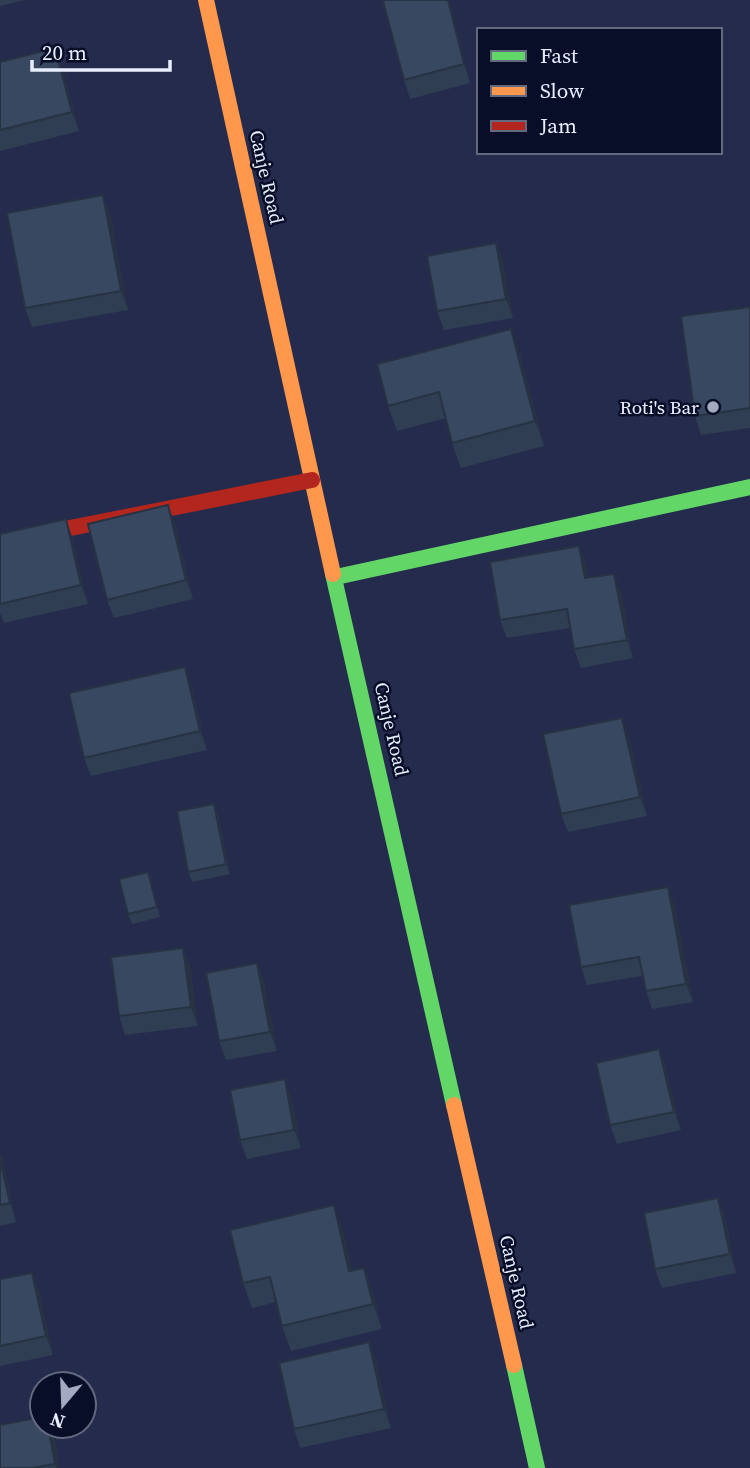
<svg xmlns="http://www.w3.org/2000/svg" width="750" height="1468" font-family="'Source Serif 4',serif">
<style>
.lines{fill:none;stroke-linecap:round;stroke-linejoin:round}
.fast{stroke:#63d668;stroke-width:16}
.slow{stroke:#ff974d;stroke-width:16}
.jam{stroke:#b3261e;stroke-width:16}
.wall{fill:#303e53}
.shaded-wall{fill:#273243}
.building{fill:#384860;stroke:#273243;stroke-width:2}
.poi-dot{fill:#a3aac0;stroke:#080e28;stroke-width:2.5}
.labels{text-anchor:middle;stroke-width:5;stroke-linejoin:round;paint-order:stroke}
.street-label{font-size:19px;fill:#e8eefe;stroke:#080e28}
.poi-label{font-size:19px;fill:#e8eefe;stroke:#080e28;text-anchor:end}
</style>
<rect width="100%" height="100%" fill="#242b4c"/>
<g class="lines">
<!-- fast -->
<path class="fast" d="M 333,574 L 454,1105
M 336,577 L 750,487
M 514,1365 L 537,1468"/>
<!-- slow -->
<path class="slow" d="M 206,0 L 333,574
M 454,1105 L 514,1365"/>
<!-- jam -->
<path class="jam" d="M 0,542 L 312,480"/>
</g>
<!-- wall -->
<path class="wall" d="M 0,0 L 25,0 L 0,6 Z
M 385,0 L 449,0 L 470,83 L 410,99 L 404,80 Z
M 0,62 L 62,67 L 79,131 L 0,151 Z
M 110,214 L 128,310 L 32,327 L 25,308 Z
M 496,243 L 503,262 L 513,318 L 444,330 L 437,311 Z
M 750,307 L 750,428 L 701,435 L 695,416 Z
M 520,354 L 544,446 L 461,468 L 452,443 L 446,418 L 397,431 L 388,406 Z
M 66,519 L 72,537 L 88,604 L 4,623 L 0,613 L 0,534 Z
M 175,524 L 193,599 L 114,618 L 107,600 Z
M 579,546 L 586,565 L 588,578 L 614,574 L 621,592 L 633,658 L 581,668 L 574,649 L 571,628 L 507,638 L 500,620 Z
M 185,667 L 191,686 L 207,750 L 91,776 L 84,758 Z
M 622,718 L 629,736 L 647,816 L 568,832 L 561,814 Z
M 214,804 L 218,814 L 230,874 L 192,882 L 188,872 Z
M 151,882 L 160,917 L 132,924 L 128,914 Z
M 675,906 L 693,1002 L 652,1009 L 646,991 L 642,976 L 587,985 L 581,967 Z
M 183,948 L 190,966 L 198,1026 L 125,1035 L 119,1016 Z
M 257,963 L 264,982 L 277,1051 L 226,1060 L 219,1041 Z
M 659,1049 L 666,1068 L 681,1130 L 617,1144 L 610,1125 Z
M 292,1098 L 301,1148 L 247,1159 L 240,1140 Z
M 0,1153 L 3,1160 L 16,1222 L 0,1226 Z
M 718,1198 L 725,1216 L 736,1273 L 662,1288 L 655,1269 Z
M 343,1230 L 352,1270 L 364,1268 L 373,1293 L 382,1329 L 291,1351 L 282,1326 L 276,1302 L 252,1308 L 243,1283 Z
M 0,1279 L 39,1291 L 53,1355 L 0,1366 Z
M 376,1361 L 391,1428 L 300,1448 L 294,1429 Z
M 42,1426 L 50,1426 L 54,1435 L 59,1468 L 0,1468 Z"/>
<!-- shaded-wall -->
<path class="shaded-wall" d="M 448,0 L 449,0 L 451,4 L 470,83 L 464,64 Z
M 55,48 L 62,67 L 79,131 L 72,112 Z
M 103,195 L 110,214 L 128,310 L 121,291 Z
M 496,243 L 503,262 L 513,318 L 506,299 Z
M 511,329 L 520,354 L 544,446 L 535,421 Z
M 168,505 L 175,524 L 193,599 L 186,580 Z
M 66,519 L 72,537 L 88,604 L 81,585 Z
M 579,546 L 586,565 L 592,597 L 585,578 Z
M 614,574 L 621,592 L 633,658 L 627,640 Z
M 185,667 L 191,686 L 207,750 L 200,731 Z
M 622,718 L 629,736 L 647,816 L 640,797 Z
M 214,804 L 218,814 L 230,874 L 226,864 Z
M 668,887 L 675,906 L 693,1002 L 686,984 Z
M 183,948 L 190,966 L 198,1026 L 191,1007 Z
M 257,963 L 264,982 L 277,1051 L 270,1032 Z
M 659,1049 L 666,1068 L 681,1130 L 674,1112 Z
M 285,1079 L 292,1098 L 301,1148 L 294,1130 Z
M 0,1153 L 3,1160 L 16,1222 L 10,1203 L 0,1160 Z
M 718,1198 L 725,1216 L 736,1273 L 730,1254 Z
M 334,1205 L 343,1230 L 359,1296 L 349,1271 Z
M 364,1268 L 373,1293 L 382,1329 L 373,1304 Z
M 32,1273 L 39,1291 L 53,1355 L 46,1336 Z
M 369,1342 L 376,1361 L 391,1428 L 384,1409 Z
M 48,1426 L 50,1426 L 54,1435 L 59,1468 L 56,1468 L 55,1464 Z"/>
<!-- building -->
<path class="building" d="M 385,0 L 448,0 L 464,64 L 404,80 L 383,1 Z
M 55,48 L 72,112 L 0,130 L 0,62 Z
M 103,195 L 121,291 L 25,308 L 7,213 Z
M 496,243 L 506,299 L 437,311 L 427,256 Z
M 750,307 L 750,408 L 695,416 L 681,316 Z
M 511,329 L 535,421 L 452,443 L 439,392 L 388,406 L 377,364 Z
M 168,505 L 186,580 L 107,600 L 88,524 Z
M 66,519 L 81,585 L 0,604 L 0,534 Z
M 579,546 L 585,578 L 614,574 L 627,640 L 574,649 L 567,609 L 500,620 L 490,562 Z
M 185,667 L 200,731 L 84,758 L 69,693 Z
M 622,718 L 640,797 L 561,814 L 543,734 Z
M 214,804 L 226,864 L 188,872 L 177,811 Z
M 148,872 L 157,907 L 128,914 L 119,879 Z
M 668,887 L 686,984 L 646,991 L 639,957 L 581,967 L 569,905 Z
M 183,948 L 191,1007 L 119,1016 L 111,957 Z
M 257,963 L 270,1032 L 219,1041 L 206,973 Z
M 659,1049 L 674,1112 L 610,1125 L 596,1063 Z
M 285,1079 L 294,1130 L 240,1140 L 230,1090 Z
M 0,1160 L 10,1203 L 0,1205 Z
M 718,1198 L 730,1254 L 655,1269 L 644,1213 Z
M 334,1205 L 349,1271 L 364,1268 L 373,1304 L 282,1326 L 270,1277 L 243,1283 L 230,1230 Z
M 32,1273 L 46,1336 L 0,1346 L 0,1279 Z
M 369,1342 L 384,1409 L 294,1429 L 279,1363 Z
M 42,1417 L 42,1426 L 48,1426 L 55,1464 L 32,1468 L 0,1468 L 0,1425 Z"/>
<!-- markers -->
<circle class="poi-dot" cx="713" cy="407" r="7"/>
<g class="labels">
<!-- street labels -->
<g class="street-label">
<text transform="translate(267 177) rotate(77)" y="7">Canje Road</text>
<text transform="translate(392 729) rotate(77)" y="7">Canje Road</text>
<text transform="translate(517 1282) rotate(77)" y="7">Canje Road</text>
</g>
<!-- poi labels -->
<g class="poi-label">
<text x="699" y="414">Roti's Bar</text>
</g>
</g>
<!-- legend -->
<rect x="477" y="28" width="245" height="126" fill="#080e28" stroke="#62687e" stroke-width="2"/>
<rect x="491" y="51" width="35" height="10" fill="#63d668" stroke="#62687e" stroke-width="2"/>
<text x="540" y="63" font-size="21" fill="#e8eefe">Fast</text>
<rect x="491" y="86" width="35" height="10" fill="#ff974d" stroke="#62687e" stroke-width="2"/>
<text x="540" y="98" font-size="21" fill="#e8eefe">Slow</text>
<rect x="491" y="121" width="35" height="10" fill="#b3261e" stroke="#62687e" stroke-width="2"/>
<text x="540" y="133" font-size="21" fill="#e8eefe">Jam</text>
<!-- north arrow -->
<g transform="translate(63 1405) rotate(199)"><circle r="33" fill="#080e28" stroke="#62687e" stroke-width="2"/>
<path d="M0-5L12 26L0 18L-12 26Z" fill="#a3aac0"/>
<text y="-10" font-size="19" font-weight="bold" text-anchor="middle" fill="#e8eefe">N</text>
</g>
<!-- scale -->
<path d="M32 60v10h138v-10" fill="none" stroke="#e8eefe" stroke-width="3.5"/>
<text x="42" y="60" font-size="21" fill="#e8eefe" stroke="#080e28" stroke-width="5" paint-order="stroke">20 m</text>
</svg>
